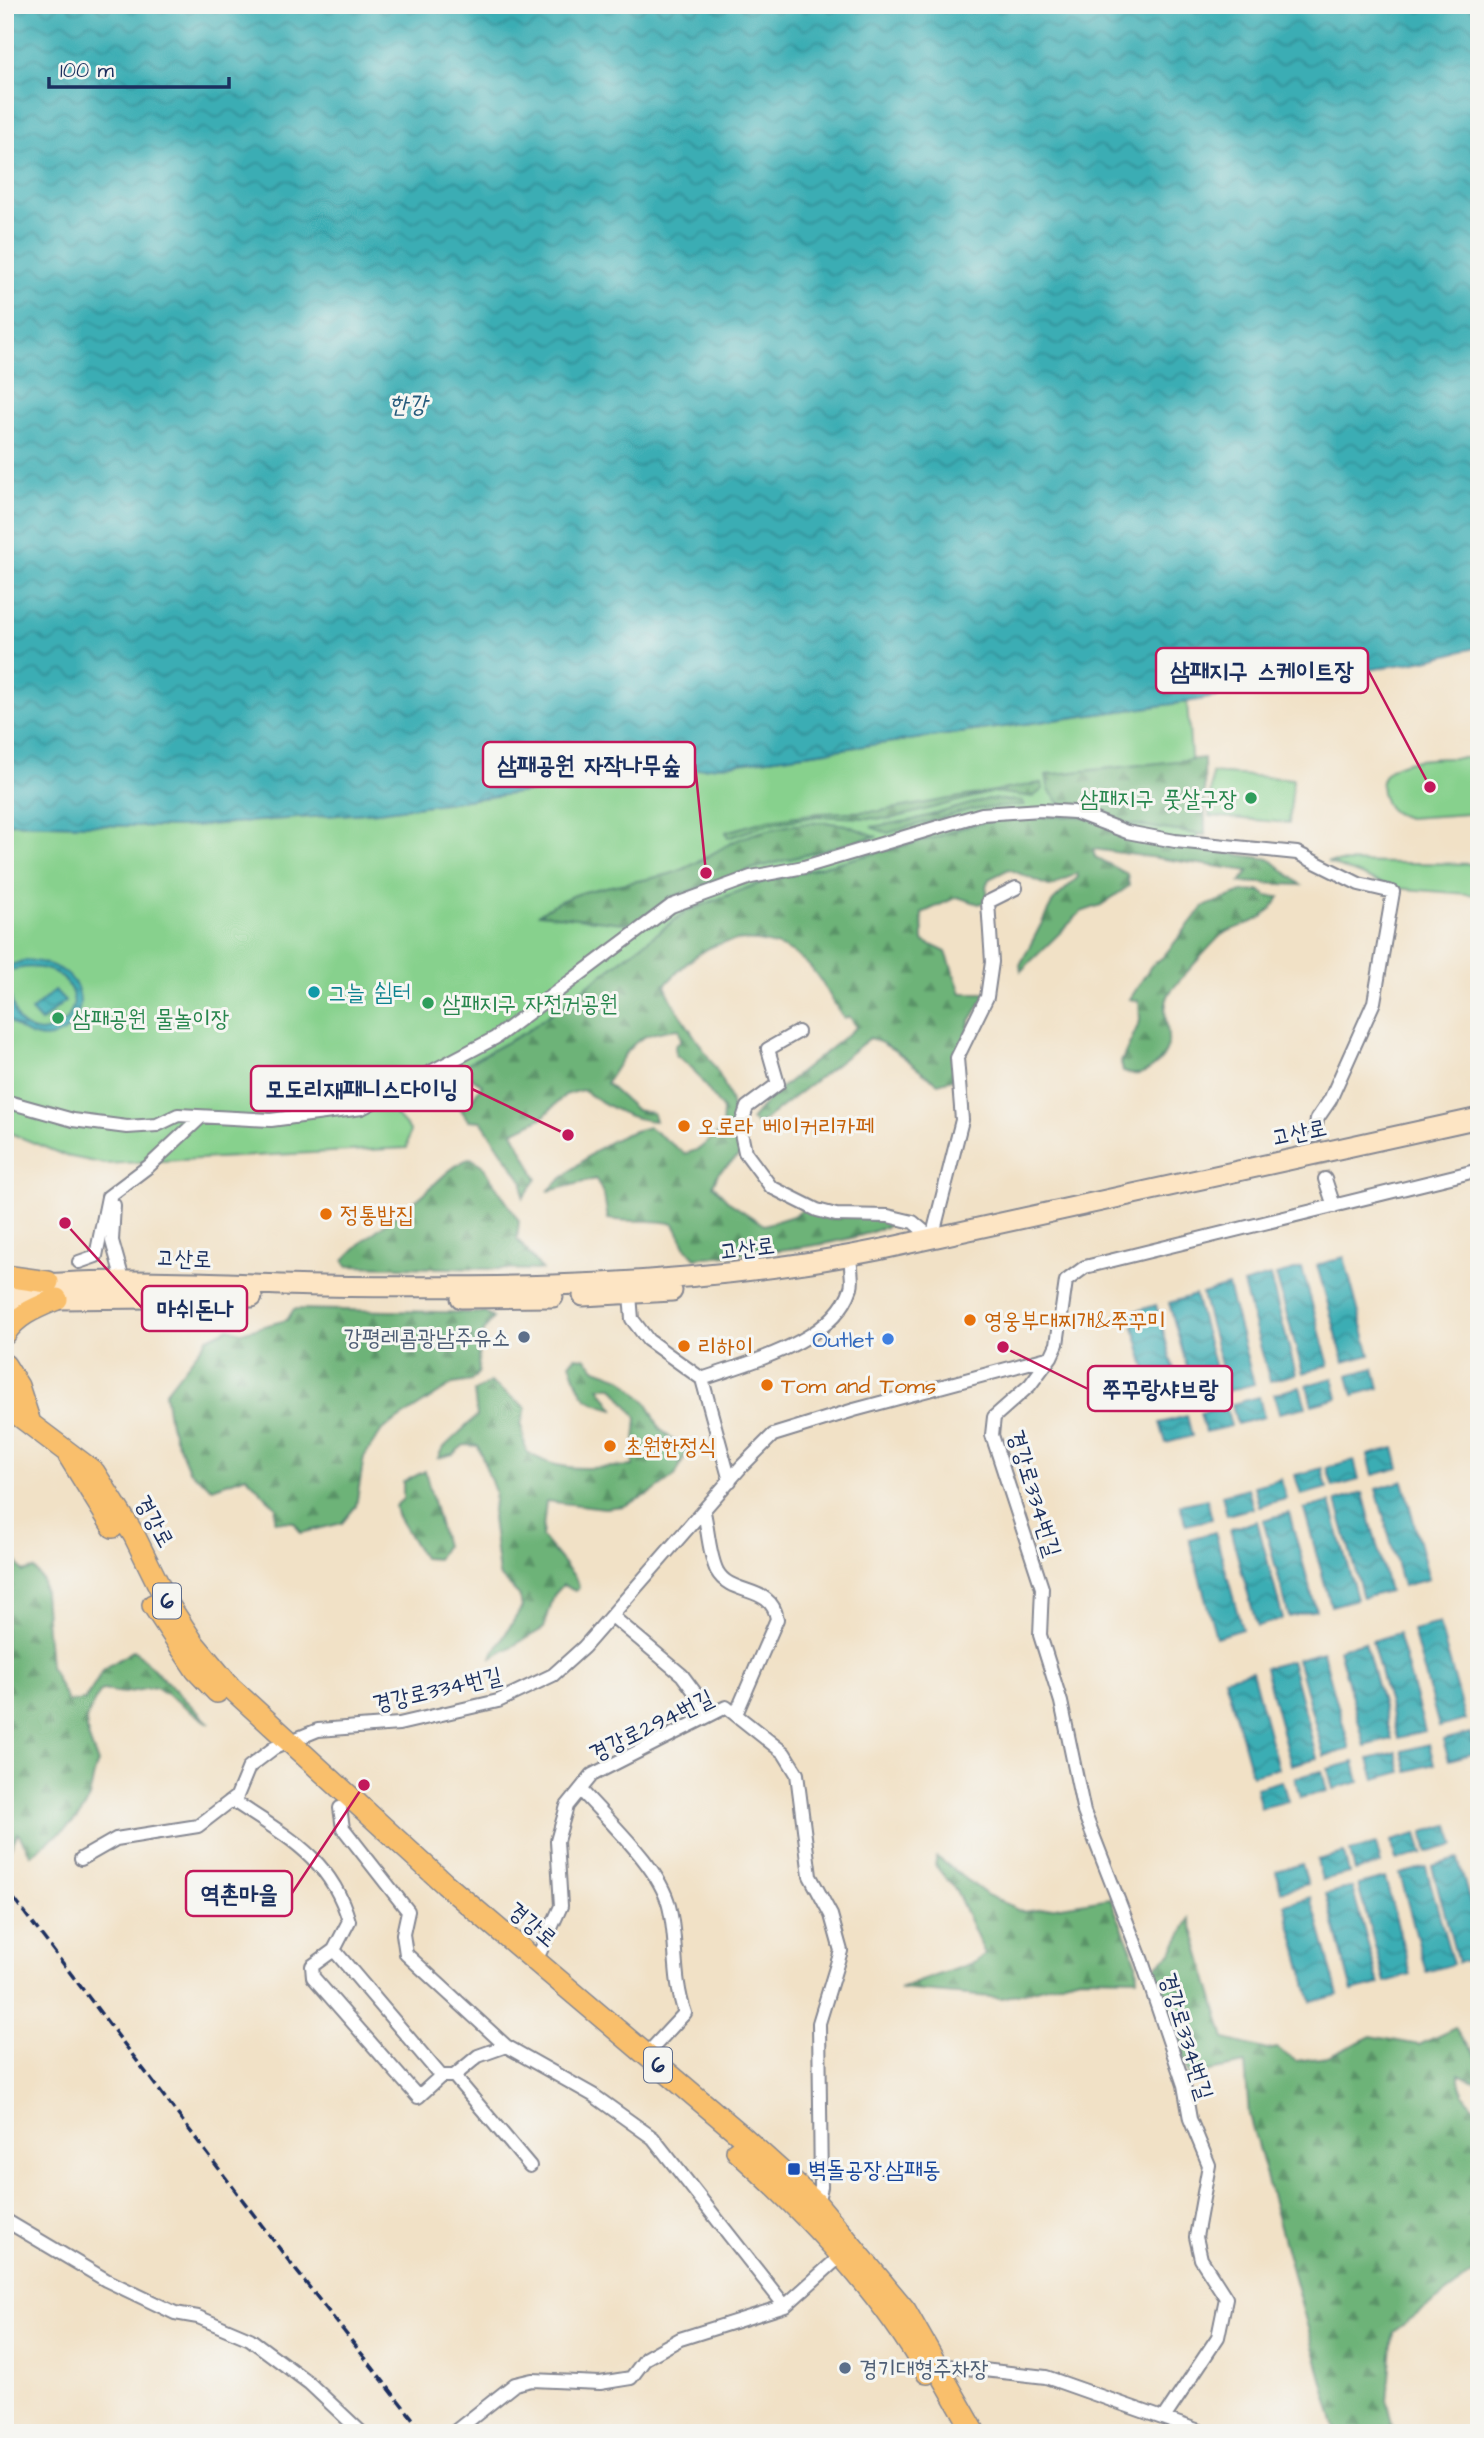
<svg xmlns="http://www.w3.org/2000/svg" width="1484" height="2438" font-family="'Architects Daughter','Poor Story',sans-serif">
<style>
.green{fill:#87d18d;stroke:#518076;stroke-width:2}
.forest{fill:url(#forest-firs);stroke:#44716b;stroke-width:2}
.water{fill:url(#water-waves);stroke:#2b6e89;stroke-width:2}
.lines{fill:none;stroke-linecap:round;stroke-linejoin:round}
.street-tunnel{stroke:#c6bdb1;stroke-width:12;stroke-dasharray:12 6;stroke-linecap:butt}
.street-casing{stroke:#868892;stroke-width:16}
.secondary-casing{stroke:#868892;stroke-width:23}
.primary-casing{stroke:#868892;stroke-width:24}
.street{stroke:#fff;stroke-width:12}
.secondary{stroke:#fde5c4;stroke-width:19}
.primary{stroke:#f9bf6c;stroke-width:21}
.rail{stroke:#1b2f5e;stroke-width:3.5;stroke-dasharray:10 5;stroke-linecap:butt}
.leisure-dot{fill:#2e9e5b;stroke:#f6f6f2;stroke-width:2.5}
.culture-dot{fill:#0f9aa8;stroke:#f6f6f2;stroke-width:2.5}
.food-dot{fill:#e8710a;stroke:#f6f6f2;stroke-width:2.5}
.service-dot{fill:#5c6f8a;stroke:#f6f6f2;stroke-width:2.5}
.shop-dot{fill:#3f7fe0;stroke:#f6f6f2;stroke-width:2.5}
.transit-dot{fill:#1a4fb4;stroke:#f6f6f2;stroke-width:2.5}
.labels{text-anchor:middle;stroke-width:6;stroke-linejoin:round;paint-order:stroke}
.shield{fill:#f6f6f2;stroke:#5d6b8a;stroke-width:2}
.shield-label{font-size:21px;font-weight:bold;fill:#1b2f5e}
.leisure-label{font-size:23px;fill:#27864d;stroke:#f6f6f2;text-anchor:start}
.culture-label{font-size:23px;fill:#0d838f;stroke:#f6f6f2;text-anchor:start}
.food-label{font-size:23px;fill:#c56008;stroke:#f6f6f2;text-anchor:start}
.street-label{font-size:23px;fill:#1b2f5e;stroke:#f6f6f2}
.service-label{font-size:23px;fill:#4e5e75;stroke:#f6f6f2;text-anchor:end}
.shop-label{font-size:23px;fill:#366cbe;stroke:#f6f6f2;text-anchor:end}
.transit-label{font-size:23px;fill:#164399;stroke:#f6f6f2;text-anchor:start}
.water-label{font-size:24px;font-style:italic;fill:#265b7c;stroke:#f6f6f2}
.leader{fill:none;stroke:#c2185b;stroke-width:2.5}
.callout-dot{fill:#c2185b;stroke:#f6f6f2;stroke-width:2.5}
.callout{fill:#f6f6f2;stroke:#c2185b;stroke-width:2.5}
.callout-label{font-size:24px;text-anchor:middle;font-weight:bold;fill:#1b2f5e}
</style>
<defs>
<pattern id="forest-firs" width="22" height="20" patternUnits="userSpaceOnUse" patternTransform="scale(1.75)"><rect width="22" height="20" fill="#6db378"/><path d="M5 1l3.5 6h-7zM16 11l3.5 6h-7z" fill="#599266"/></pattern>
<pattern id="water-waves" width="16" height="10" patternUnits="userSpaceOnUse" patternTransform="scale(1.75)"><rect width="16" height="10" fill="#3badb4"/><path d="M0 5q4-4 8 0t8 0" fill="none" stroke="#318d96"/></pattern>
</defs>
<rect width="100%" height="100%" fill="#f6f6f2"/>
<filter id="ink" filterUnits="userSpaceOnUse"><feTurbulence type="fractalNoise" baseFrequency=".0143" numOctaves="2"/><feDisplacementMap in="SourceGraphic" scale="14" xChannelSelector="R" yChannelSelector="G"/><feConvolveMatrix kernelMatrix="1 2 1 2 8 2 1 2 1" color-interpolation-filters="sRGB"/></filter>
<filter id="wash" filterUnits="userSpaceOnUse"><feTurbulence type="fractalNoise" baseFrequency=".00686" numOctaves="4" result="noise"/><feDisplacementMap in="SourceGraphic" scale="28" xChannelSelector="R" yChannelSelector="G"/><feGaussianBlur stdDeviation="1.57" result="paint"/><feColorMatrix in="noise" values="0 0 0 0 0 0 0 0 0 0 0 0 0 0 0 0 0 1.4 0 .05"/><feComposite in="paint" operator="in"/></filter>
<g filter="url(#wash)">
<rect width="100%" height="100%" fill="#f1e1c6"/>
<!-- green -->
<path class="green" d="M 1187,702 L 1198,849 C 1160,838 1119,822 1079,817 C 1038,810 975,820 937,837 L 763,882 L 687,911 L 526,1032 L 435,1082 L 395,1114 L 410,1130 L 407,1148 L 105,1164 L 66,1156 L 5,1131 L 5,823 L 180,827 L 378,812 Z
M 1470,758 L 1479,763 L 1477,810 L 1468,814 L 1408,818 C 1397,815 1388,811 1384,799 C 1366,752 1445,759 1470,758 Z
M 1212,773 L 1293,779 L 1289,823 L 1209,816 Z
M 1327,862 L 1479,864 L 1479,895 L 1394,888 Z"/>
<!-- forest -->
<path class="forest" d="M 1204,758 L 1205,835 L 1128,824 L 1082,806 L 1061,805 L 1049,790 L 1046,775 Z
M 1041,783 L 1043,789 L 1033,797 L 993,792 L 890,819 L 819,816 L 769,824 L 728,838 L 726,832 L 768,820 L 819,813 L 880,811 Z
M 988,799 L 1022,801 L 1024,805 L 969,810 L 888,833 L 871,827 L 913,820 Z
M 1078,816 L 1198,849 L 1270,859 L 1301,885 L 1240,882 L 1249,871 L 1093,849 L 1095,857 L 1127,874 L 1129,886 L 1101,905 L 1081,912 L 1021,971 L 1020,965 L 1053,901 L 1078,877 L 1077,873 L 1051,887 L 1009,869 L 989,879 L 986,886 L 989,900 L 979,904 L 957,897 L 922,913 L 923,941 L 946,952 L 961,993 L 987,993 L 970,1021 L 957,1078 L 938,1083 C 913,1067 898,1048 870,1038 L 758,1125 L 751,1120 L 771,1096 L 857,1027 L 849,1016 L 844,1019 C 834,1004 826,987 815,973 C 793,943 750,934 716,945 C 696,952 678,971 665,985 C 677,1017 708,1051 724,1084 C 736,1109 736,1133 745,1158 L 739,1156 L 718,1173 L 713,1185 L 729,1202 L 764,1225 L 793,1216 L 805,1207 L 890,1220 L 892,1224 C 838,1249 755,1252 695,1258 L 686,1248 L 674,1224 C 651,1218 631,1223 608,1219 L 604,1195 L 596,1179 L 548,1191 C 581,1162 604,1137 649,1127 L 685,1154 L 699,1149 L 722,1130 L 723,1110 L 692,1068 L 676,1055 L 675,1046 L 681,1040 L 679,1029 C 631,1033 630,1048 606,1083 L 636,1110 L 653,1113 L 655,1121 C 627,1120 605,1104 582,1090 L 565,1095 L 542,1118 L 513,1132 L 537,1179 L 523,1198 L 523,1182 L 481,1121 L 468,1120 L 456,1102 L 462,1096 L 471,1101 L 482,1085 L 459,1068 L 526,1032 L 687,911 L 763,882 L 937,837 C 981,817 1031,817 1078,816 Z
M 823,822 L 846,825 L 876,836 L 752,869 L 672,897 L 633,924 L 539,914 C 579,883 629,887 676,872 C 696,865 711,854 729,844 C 756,830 793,824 823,822 Z
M 1260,891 L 1267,896 L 1280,897 C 1260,927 1251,919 1223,934 C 1218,937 1172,988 1169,994 C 1156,1022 1184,1043 1153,1067 C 1143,1075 1135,1076 1123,1072 L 1121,1062 L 1140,1021 L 1139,1001 L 1130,999 L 1151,966 L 1163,957 L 1203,907 L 1242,892 Z
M 471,1158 L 483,1166 L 519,1221 L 517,1239 L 542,1270 L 347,1266 L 344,1260 C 367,1235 394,1218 420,1197 C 436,1184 451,1165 471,1158 Z
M 294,1309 L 485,1313 L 493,1318 C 478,1336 477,1349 479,1372 L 471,1381 L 453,1384 L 382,1430 L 364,1457 L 356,1506 L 342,1523 L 301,1533 L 294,1522 L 275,1521 L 276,1507 L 246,1476 L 212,1488 L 189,1470 L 170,1425 L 165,1393 L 208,1338 L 229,1328 L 241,1332 L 287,1320 Z
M 575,1357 L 585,1358 L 596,1369 L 621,1378 L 647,1403 L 660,1429 L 687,1452 L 675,1476 L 653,1492 L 624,1506 L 605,1508 L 546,1501 L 542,1537 L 575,1577 L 579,1588 L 575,1591 L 563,1585 L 554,1595 L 544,1628 L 490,1659 L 522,1607 L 519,1595 L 499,1575 L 492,1518 L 495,1492 L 478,1446 L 464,1445 L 453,1454 L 438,1458 L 442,1449 L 477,1416 L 474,1392 L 490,1382 L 526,1408 L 521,1424 L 526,1451 C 559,1475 595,1467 633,1466 L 637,1418 L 613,1387 L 599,1387 L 614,1409 C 579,1401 582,1394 570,1363 Z
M 425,1471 L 445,1546 L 437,1559 L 423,1558 L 397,1515 L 395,1506 L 403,1499 L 403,1482 Z
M 5,1543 L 23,1572 L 34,1569 L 43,1581 L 50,1666 L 68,1702 L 85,1700 L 104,1669 L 134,1650 L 210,1724 L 156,1687 L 124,1693 L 102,1690 C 79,1721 85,1729 98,1763 C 90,1779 93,1796 83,1811 C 71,1828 47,1841 31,1855 L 18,1833 L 7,1855 L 5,1853 Z
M 937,1857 L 987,1895 L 1024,1912 L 1110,1898 L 1136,1961 L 1137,1978 L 1080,1977 L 1002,1998 L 899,1989 L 975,1962 L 985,1954 L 956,1890 L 935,1865 Z
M 1190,1919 L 1225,2039 L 1267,2050 L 1277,2048 L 1296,2061 L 1328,2057 L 1371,2036 L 1419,2045 L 1455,2028 C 1468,2055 1479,2040 1479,2079 L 1474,2081 L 1459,2074 C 1458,2088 1467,2103 1479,2110 L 1479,2266 L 1478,2270 L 1393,2332 L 1387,2402 L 1394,2433 L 1337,2433 L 1249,2115 L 1245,2064 L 1189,2075 L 1151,1971 L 1172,1952 Z"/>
<!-- water -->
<path class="water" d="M 5,5 L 1479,5 L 1479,647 L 1426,660 L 1187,702 L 378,812 L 180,827 L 5,823 Z
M 26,960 C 124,968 70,1080 9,1020 L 5,1001 L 10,995 C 16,1014 14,1028 41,1032 C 60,1029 69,1022 74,1003 C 70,967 35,962 5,972 L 5,967 Z
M 55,990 L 65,1001 L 41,1022 L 31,1011 Z
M 1344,1257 L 1370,1355 L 1344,1362 L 1317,1265 Z
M 1302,1268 L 1329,1365 L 1303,1373 L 1276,1275 Z
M 1270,1276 L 1296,1374 L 1270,1381 L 1243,1284 Z
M 1228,1286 L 1254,1384 L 1228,1391 L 1202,1294 Z
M 1195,1295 L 1222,1393 L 1196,1400 L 1169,1303 Z
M 1156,1305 L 1183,1403 L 1157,1410 L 1130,1313 Z
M 1374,1368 L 1379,1388 L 1353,1395 L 1348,1375 Z
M 1333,1378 L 1338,1398 L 1312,1405 L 1307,1385 Z
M 1300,1387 L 1306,1407 L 1279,1413 L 1274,1394 Z
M 1259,1397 L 1264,1417 L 1237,1424 L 1232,1404 Z
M 1226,1406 L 1231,1426 L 1205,1432 L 1200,1413 Z
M 1187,1416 L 1192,1436 L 1166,1443 L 1160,1423 Z
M 1394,1448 L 1399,1468 L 1373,1475 L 1368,1455 Z
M 1354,1460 L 1359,1480 L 1333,1487 L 1327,1467 Z
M 1322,1468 L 1327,1488 L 1301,1495 L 1295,1475 Z
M 1281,1479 L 1286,1499 L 1259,1506 L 1254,1486 Z
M 1403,1481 L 1429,1579 L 1403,1586 L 1376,1489 Z
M 1248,1488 L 1253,1508 L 1227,1515 L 1222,1495 Z
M 1363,1493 L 1389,1591 L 1363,1598 L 1336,1501 Z
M 1207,1499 L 1212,1519 L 1186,1525 L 1180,1505 Z
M 1330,1502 L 1357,1599 L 1331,1606 L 1304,1509 Z
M 1289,1513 L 1316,1610 L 1289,1617 L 1263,1520 Z
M 1257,1521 L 1283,1619 L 1257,1626 L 1230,1529 Z
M 1215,1532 L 1242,1629 L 1216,1637 L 1189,1539 Z
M 1439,1623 L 1466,1720 L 1439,1727 L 1413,1630 Z
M 1398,1633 L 1425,1731 L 1398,1738 L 1372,1641 Z
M 1365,1642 L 1392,1739 L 1365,1746 L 1339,1649 Z
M 1323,1652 L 1350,1749 L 1324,1756 L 1297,1659 Z
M 1291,1661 L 1317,1758 L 1291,1765 L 1265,1668 Z
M 1252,1671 L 1278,1768 L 1252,1775 L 1225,1678 Z
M 1470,1733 L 1475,1753 L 1449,1760 L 1443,1740 Z
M 1429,1744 L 1434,1764 L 1407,1771 L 1402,1751 Z
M 1396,1752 L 1401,1772 L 1375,1779 L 1369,1759 Z
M 1354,1762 L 1359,1782 L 1333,1789 L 1328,1769 Z
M 1322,1771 L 1327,1791 L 1300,1798 L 1295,1778 Z
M 1282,1781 L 1288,1801 L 1261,1808 L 1256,1788 Z
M 1449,1825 L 1455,1845 L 1428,1852 L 1423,1832 Z
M 1417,1834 L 1423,1854 L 1396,1860 L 1391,1841 Z
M 1376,1844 L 1381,1864 L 1355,1871 L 1350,1851 Z
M 1344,1853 L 1349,1873 L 1322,1880 L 1317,1860 Z
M 1458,1859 L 1479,1935 L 1479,1957 L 1458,1963 L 1432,1866 Z
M 1302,1864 L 1308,1884 L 1281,1891 L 1276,1871 Z
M 1426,1867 L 1453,1964 L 1426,1972 L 1400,1874 Z
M 1385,1878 L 1411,1975 L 1385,1982 L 1358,1885 Z
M 1352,1887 L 1379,1984 L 1352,1991 L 1326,1894 Z
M 1311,1897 L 1338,1995 L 1311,2002 L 1285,1905 Z"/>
</g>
<g filter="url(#ink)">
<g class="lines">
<!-- street-tunnel -->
<path class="street-tunnel" d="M 1315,1136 L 1325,1179"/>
<defs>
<path id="street" d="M 798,1032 L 768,1049 L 778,1084 L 747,1107 L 740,1128 L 745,1152 L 771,1187 L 817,1210 L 836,1215 L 888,1216 L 913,1222 L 932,1238 L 962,1120 L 957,1058 L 987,997 L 992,962 L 988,902 L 1016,888
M 5,1101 L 73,1120 L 127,1127 L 157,1125 L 178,1115 L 271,1120 L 362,1108 L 495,1038 L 671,906 L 751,877 L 804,867 L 982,814 L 1041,810 L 1074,812 L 1127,832 L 1175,841 L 1297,853 L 1359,884 L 1393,892 L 1374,1002 L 1330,1100 L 1317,1119 L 1315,1136
M 1325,1179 L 1334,1206
M 114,1205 L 112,1241 L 123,1280
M 79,1262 L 96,1256 L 108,1197 L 149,1166 L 200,1118
M 630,1295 L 632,1319 L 648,1340 L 702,1379 L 730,1481
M 1051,1357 L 1057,1344 L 1066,1281 L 1085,1267 L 1479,1170
M 702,1379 C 749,1362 834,1342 851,1288 C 853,1282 851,1273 851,1266
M 704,1512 C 708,1529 709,1555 717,1571 C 731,1597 772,1584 777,1619 L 736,1714
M 612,1616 L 682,1675 L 711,1714
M 581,1790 C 608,1821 659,1866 669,1906 C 678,1941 672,1977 685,2013 L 646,2055
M 232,1800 C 284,1835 331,1857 349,1921 L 334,1950 L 441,2076 L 454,2076 L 530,2166
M 340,1808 L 343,1828 L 408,1911 L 403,1934 L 406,1954 L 506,2046 L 593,2095 L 653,2138 L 785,2306
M 81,1859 L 116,1839 L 198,1826 L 237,1796 L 249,1767 L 274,1748 L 318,1730 L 399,1724 L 498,1701 L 553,1675 L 584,1647 L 742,1466 L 773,1435 L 854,1410 L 1051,1357 L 1030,1385 L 994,1417 L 992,1435 L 1042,1588 L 1040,1635 L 1061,1702 L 1084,1812 L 1142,1961 L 1184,2085 L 1190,2119 L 1209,2165 L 1196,2237 L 1201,2259 L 1226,2298 L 1218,2337 L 1164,2418
M 334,1950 L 312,1966 L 313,1977 L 418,2097 L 441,2076
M 536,1961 L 561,1906 L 557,1841 L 567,1806 L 592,1775 L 726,1707 L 784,1753 L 797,1774 L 810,1876 L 831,1915 L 841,1951 L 819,2023 L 821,2187 L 817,2204
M 454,2076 L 478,2056 L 506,2046
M 5,2220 L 106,2280 L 175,2313 L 198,2317 L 250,2339 L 309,2383 L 362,2433
M 939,2365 L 1046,2377 L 1205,2433
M 453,2433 L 515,2384 L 532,2380 L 600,2383 L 631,2378 L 646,2358 L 680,2339 L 785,2306 L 846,2251"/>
<path id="secondary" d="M 5,1288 C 111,1275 217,1284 323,1286 C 508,1289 696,1287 878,1250 L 1479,1118
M 583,1296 L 672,1291
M 461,1298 L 553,1297
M 5,1305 L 57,1299 L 252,1297"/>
<path id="primary" d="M 5,1276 L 48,1282
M 5,1334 C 16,1315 38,1307 57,1299
M 5,1365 L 18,1386 L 29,1420
M 5,1405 L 94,1472 L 134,1535 L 168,1604 L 194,1644 L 230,1687 L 445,1884 L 742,2136 L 817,2204 L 905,2310 L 975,2433
M 69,1456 L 113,1527
M 153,1605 L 196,1670 L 217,1692
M 737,2151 C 807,2214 880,2290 927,2373"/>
</defs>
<!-- street casing -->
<use href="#street" class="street-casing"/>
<!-- secondary casing -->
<use href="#secondary" class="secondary-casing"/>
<!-- primary casing -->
<use href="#primary" class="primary-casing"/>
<!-- street -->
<use href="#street" class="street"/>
<!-- secondary -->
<use href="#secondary" class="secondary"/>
<!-- primary -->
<use href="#primary" class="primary"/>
<!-- rail -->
<path class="rail" d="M 5,1887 L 295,2269 L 424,2433"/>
</g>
</g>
<!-- markers -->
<g class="leisure-dot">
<circle cx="1251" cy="798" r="7"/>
<circle cx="428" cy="1003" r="7"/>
<circle cx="58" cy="1018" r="7"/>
</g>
<circle class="culture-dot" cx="314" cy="992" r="7"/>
<g class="food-dot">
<circle cx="684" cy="1126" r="7"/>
<circle cx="326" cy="1214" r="7"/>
<circle cx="970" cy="1320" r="7"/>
<circle cx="684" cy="1346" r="7"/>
<circle cx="767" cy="1385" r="7"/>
<circle cx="610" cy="1446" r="7"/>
</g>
<g class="service-dot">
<circle cx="524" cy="1337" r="7"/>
<circle cx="845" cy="2368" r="7"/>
</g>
<circle class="shop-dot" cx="888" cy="1339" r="7"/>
<rect class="transit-dot" x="787" y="2162" width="14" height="14" rx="3.5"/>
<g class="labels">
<!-- shield labels -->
<g class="shield">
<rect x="153" y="1583.5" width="28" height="35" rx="5"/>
<rect x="644" y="2047.5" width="28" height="35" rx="5"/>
</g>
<g class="shield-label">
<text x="167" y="1608">6</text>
<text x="658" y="2072">6</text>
</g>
<!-- leisure labels -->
<g class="leisure-label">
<text x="1237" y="806" text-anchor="end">삼패지구 풋살구장</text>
<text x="442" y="1011">삼패지구 자전거공원</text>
<text x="72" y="1026">삼패공원 물놀이장</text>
</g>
<!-- culture labels -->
<g class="culture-label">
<text x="328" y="1000">그늘 쉼터</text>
</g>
<!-- food labels -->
<g class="food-label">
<text x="698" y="1134">오로라 베이커리카페</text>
<text x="340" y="1222">정통밥집</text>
<text x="984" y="1328">영웅부대찌개&amp;쭈꾸미</text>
<text x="698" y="1354">리하이</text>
<text x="781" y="1393">Tom and Toms</text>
<text x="624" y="1454">초원한정식</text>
</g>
<!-- street labels -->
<g class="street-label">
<text transform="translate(1299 1132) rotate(-12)" y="8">고산로</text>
<text transform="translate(747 1248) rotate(-7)" y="8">고산로</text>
<text transform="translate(184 1258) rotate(2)" y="8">고산로</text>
<text transform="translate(1035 1493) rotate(73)" y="8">경강로334번길</text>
<text transform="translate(155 1521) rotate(61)" y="8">경강로</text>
<text transform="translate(437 1689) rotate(-13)" y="8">경강로334번길</text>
<text transform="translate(651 1725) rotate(-26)" y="8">경강로294번길</text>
<text transform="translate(533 1924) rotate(40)" y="8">경강로</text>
<text transform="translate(1187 2036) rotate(73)" y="8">경강로334번길</text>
</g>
<!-- service labels -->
<g class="service-label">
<text x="510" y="1345">강평레콤광남주유소</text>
<text x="859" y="2376" text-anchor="start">경기대형주차장</text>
</g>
<!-- shop labels -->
<g class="shop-label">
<text x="874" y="1347">Outlet</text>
</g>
<!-- transit labels -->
<g class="transit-label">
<text x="808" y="2177">벽돌공장.삼패동</text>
</g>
<!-- water labels -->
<g class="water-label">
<text x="408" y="412">한강</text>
</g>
</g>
<!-- callouts -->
<path class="leader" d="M1430 787L1368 670M706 873L695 764M568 1135L472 1089M65 1223L142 1308M1003 1347L1088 1389M364 1785L292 1893"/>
<g class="callout-dot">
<circle cx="1430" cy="787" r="7"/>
<circle cx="706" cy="873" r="7"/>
<circle cx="568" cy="1135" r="7"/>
<circle cx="65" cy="1223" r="7"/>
<circle cx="1003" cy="1347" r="7"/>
<circle cx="364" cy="1785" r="7"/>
</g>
<g class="callout">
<rect x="1156" y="648" width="212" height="45" rx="7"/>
<rect x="483" y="742" width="212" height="45" rx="7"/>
<rect x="251" y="1066" width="221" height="45" rx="7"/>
<rect x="142" y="1286" width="105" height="45" rx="7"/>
<rect x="1088" y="1366" width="144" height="45" rx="7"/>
<rect x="186" y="1871" width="106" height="45" rx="7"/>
</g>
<g class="callout-label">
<text x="1262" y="679">삼패지구 스케이트장</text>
<text x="589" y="773">삼패공원 자작나무숲</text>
<text x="362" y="1097">모도리재패니스다이닝</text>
<text x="195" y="1317">마쉬돈나</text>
<text x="1160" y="1397">쭈꾸랑샤브랑</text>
<text x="239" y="1902">역촌마을</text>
</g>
<!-- margin -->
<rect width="1484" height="2438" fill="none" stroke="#f6f6f2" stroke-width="28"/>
<!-- scale -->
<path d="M49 77v10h180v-10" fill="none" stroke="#1b2f5e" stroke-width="3.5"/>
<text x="60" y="77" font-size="21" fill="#1b2f5e" stroke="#f6f6f2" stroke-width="5" paint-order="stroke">100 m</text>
</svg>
